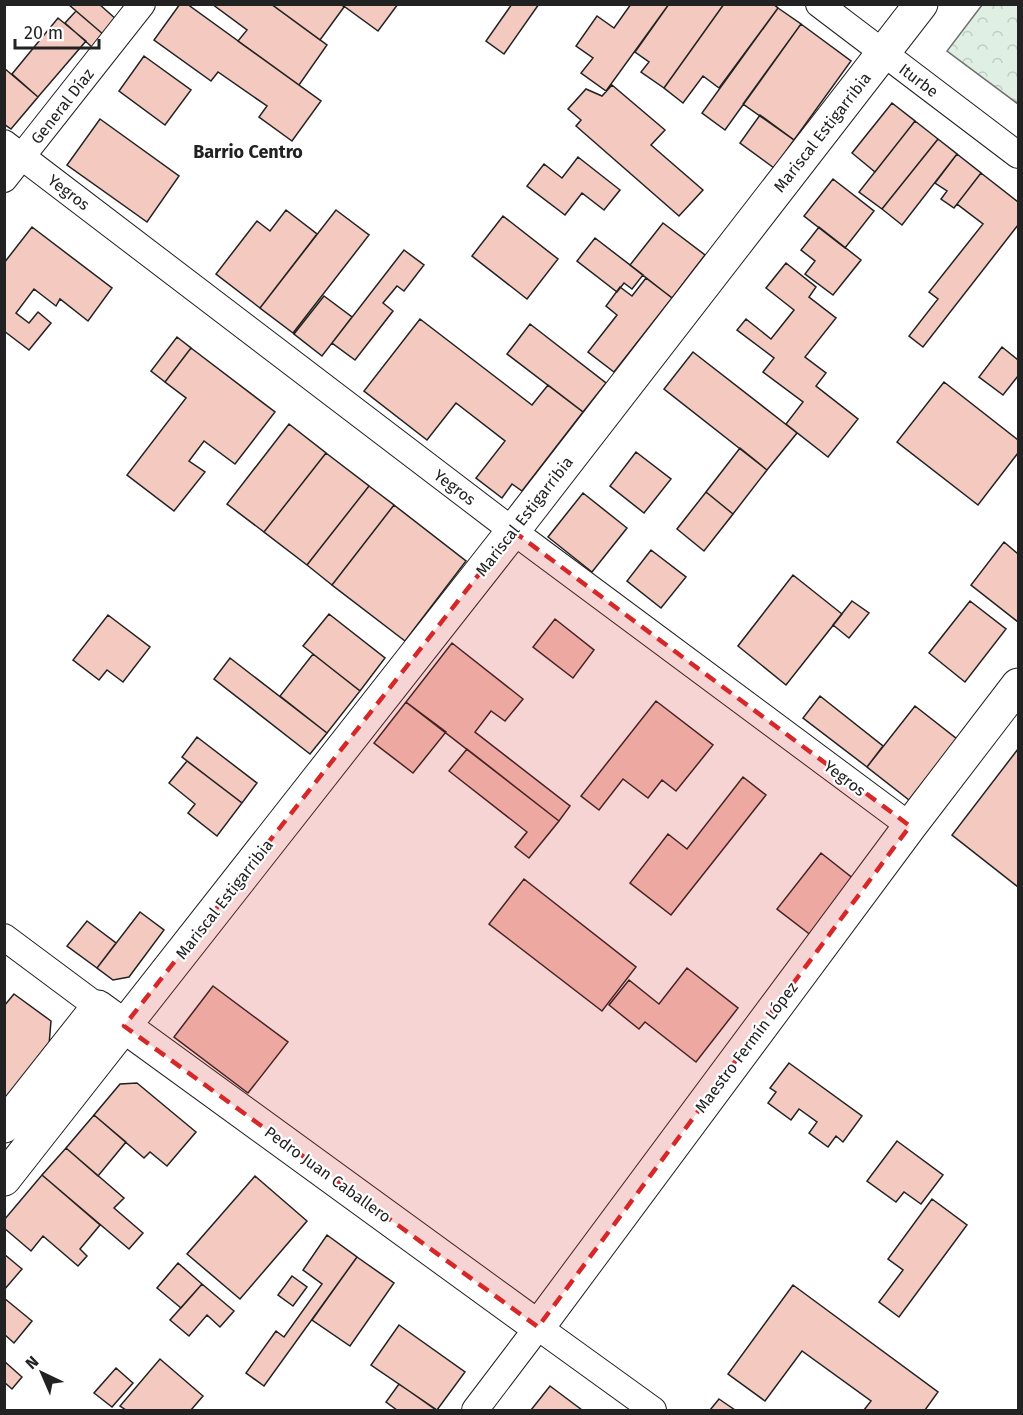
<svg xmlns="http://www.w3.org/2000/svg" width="1023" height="1415" font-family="'Fira Sans',sans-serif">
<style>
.park{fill:url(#park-crowns);stroke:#6f6f6f;stroke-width:1.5}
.building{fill:#f3c9c0;stroke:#222;stroke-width:1.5}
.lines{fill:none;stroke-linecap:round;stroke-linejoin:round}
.street-casing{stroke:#222;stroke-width:28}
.secondary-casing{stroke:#222;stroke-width:35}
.street{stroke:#fff;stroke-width:26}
.secondary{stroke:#fff;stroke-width:33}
.marked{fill:#d62828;fill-opacity:0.2;stroke:#d62828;stroke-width:4.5;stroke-dasharray:12 8;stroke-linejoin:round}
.labels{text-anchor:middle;stroke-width:4.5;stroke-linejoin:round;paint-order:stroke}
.street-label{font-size:16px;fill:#222;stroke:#fff}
.neighbourhood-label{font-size:18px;font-weight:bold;fill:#222;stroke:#fff}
</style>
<defs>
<pattern id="park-crowns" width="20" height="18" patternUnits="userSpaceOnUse" patternTransform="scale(1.5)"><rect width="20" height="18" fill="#e0efe3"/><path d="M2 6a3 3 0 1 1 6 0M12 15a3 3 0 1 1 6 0" fill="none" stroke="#c0cdc2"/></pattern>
</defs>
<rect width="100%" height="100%" fill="#fff"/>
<!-- park -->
<path class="park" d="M 982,5 L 1018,5 L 1018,104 L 947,51 Z"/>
<!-- building -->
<path class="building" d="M 68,4 L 99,4 L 117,20 L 104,35 Z
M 180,4 L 187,4 L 321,101 L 292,141 L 259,117 L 267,106 L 218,72 L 211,81 L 154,40 Z
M 212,4 L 271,4 L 327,45 L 299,85 L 238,41 L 247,30 Z
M 271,4 L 341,4 L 344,7 L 320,40 Z
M 341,4 L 398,4 L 378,31 Z
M 512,4 L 539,4 L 504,54 L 486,41 Z
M 631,4 L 669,4 L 606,91 L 581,73 L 593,58 L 576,46 L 597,16 L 614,28 Z
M 669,4 L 724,4 L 664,88 L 641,72 L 649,62 L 635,52 Z
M 724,4 L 773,4 L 778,8 L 719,88 L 703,76 L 683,103 L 664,88 Z
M 778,8 L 801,24 L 725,130 L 702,113 Z
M 76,11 L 104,35 L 93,48 L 65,23 Z
M 58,18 L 86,41 L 38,97 L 12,74 Z
M 801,24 L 851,61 L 794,140 L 743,104 Z
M 144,56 L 191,90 L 165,125 L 119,91 Z
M 4,68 L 38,97 L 11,129 L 4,124 Z
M 612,85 L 665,130 L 651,145 L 703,190 L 679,216 L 576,126 L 581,120 L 568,109 L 586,89 L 602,96 Z
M 892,103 L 915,121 L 875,172 L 852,153 Z
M 760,115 L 794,140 L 774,168 L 740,143 Z
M 100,119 L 179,176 L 147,222 L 67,165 Z
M 915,121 L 938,139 L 882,209 L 859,192 Z
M 938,139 L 957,154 L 902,225 L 882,209 Z
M 957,154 L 981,173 L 954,208 L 941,199 L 947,191 L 935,183 Z
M 578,157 L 620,190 L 604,210 L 582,193 L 565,215 L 527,186 L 544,164 L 562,178 Z
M 981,173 L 1018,202 L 1018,225 L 923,347 L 909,336 L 938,299 L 929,292 L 983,224 L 957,204 Z
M 833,179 L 874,211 L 845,248 L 804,216 Z
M 286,210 L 317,234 L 260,308 L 216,274 L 257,221 L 270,231 Z
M 336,210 L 369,235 L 293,333 L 260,308 Z
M 503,216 L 558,259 L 527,299 L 472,256 Z
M 663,223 L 705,255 L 672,298 L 630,265 Z
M 32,227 L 112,288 L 88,321 L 60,299 L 56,306 L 34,289 L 16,313 L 29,323 L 38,312 L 51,323 L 29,350 L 4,331 L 4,263 Z
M 819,227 L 861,260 L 833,295 L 805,274 L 815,261 L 801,250 Z
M 595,238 L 643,275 L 632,289 L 624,283 L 617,292 L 577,261 Z
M 404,250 L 424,265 L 404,291 L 397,286 L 383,303 L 393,311 L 355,360 L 332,343 Z
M 786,263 L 816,287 L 809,297 L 836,318 L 805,357 L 826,373 L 816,386 L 858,419 L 828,457 L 786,424 L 803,402 L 763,372 L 774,358 L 737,330 L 746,319 L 771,339 L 794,310 L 766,288 Z
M 646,278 L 672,298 L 614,372 L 588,352 L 617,315 L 606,306 L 620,287 L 632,296 Z
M 324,296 L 352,317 L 322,356 L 294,334 Z
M 420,319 L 532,405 L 548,385 L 583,412 L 522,491 L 512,484 L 502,498 L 476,478 L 505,441 L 456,403 L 427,440 L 364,391 Z
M 530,324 L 606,383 L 583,412 L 507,354 Z
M 177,337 L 191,348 L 165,382 L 151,371 Z
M 1002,347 L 1018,360 L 1018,376 L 1003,395 L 979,377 Z
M 191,348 L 275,412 L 235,464 L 204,441 L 189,461 L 205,472 L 174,511 L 127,475 L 186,398 L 165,382 Z
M 693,352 L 797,433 L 767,470 L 664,389 Z
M 944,382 L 1018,440 L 1018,453 L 978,505 L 897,442 Z
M 289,424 L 326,453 L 264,532 L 227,504 Z
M 740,448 L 767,470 L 733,514 L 706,492 Z
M 636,452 L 671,479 L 644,513 L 610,486 Z
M 326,453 L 369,486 L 307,565 L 264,532 Z
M 369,486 L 394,505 L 332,585 L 307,565 Z
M 706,492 L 733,514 L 704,551 L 677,529 Z
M 583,493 L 627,528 L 592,572 L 548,537 Z
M 394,505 L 466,561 L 405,641 L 332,585 Z
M 1004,542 L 1018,554 L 1018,622 L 971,585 Z
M 651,550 L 686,577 L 661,608 L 627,581 Z
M 793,575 L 842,614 L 786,685 L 738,646 Z
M 852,601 L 869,613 L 849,638 L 833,625 Z
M 970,601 L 1006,629 L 965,682 L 929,653 Z
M 329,614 L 385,658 L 360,691 L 303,646 Z
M 108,615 L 150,647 L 123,682 L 107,670 L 99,680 L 73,660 Z
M 555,619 L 594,650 L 573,678 L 533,647 Z
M 452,643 L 523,699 L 505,721 L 491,711 L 475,732 L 570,806 L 559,821 L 406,702 Z
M 313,654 L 360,691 L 327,733 L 280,696 Z
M 230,658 L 327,733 L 310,754 L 214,679 Z
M 820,696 L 883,746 L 867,767 L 803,718 Z
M 656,701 L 713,745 L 676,791 L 662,780 L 648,798 L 623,779 L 599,810 L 581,796 Z
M 406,702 L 446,732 L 413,773 L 374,743 Z
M 915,706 L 957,739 L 909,800 L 867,767 Z
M 197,737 L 257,783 L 242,803 L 182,757 Z
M 467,749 L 559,821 L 529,858 L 515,847 L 527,832 L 449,771 Z
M 1018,749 L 1018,887 L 952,835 Z
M 187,761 L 242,803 L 217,836 L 188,813 L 195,804 L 169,783 Z
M 743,777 L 766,795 L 671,915 L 630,883 L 668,834 L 687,849 Z
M 821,853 L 855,880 L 812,936 L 777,909 Z
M 524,879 L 636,967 L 602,1011 L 489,924 Z
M 140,912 L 164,930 L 129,977 L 113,980 L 97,968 Z
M 87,921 L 116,943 L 97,968 L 67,946 Z
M 687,968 L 738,1008 L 696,1062 L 645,1022 L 639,1029 L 609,1005 L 629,980 L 659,1004 Z
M 213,986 L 288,1042 L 248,1093 L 174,1037 Z
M 14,994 L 51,1021 L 49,1045 L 4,1103 L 4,1006 Z
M 789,1063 L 862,1116 L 843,1142 L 836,1136 L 828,1147 L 809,1133 L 817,1122 L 799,1109 L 791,1120 L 768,1103 L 776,1092 L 770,1088 Z
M 137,1083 L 196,1132 L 167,1166 L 150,1152 L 144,1158 L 94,1115 L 120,1084 Z
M 94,1115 L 126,1142 L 98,1176 L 66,1148 Z
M 897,1141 L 943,1175 L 921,1204 L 904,1192 L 896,1202 L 867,1181 Z
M 66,1148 L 124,1198 L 114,1208 L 143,1233 L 129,1249 L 42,1175 Z
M 42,1175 L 100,1225 L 80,1249 L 87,1256 L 78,1266 L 43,1236 L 31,1251 L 4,1228 L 4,1220 Z
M 255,1176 L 307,1221 L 240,1299 L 187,1254 Z
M 932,1199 L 967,1225 L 899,1317 L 879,1302 L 903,1270 L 888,1259 Z
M 327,1235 L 357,1257 L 264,1386 L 246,1373 L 276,1331 L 284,1337 L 322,1284 L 303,1270 Z
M 4,1254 L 22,1269 L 4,1290 Z
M 357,1257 L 394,1283 L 350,1346 L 312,1320 Z
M 178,1263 L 202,1284 L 181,1308 L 157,1288 Z
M 292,1276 L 307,1287 L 293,1306 L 278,1295 Z
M 202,1284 L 234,1311 L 220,1327 L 207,1315 L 189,1336 L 170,1320 Z
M 793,1285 L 938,1392 L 925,1410 L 864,1410 L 871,1401 L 802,1351 L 765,1401 L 728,1374 Z
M 4,1298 L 32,1321 L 14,1343 L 4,1334 Z
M 399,1325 L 465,1372 L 437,1410 L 371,1365 Z
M 160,1359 L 203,1396 L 191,1410 L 126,1410 L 120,1406 Z
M 4,1361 L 22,1377 L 12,1389 L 4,1382 Z
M 116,1368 L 133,1383 L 112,1407 L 94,1393 Z
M 399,1384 L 436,1410 L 397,1410 L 386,1402 Z
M 550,1386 L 582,1410 L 531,1410 Z
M 719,1399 L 735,1410 L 710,1410 Z"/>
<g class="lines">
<defs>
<path id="street" d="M 819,4 L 1018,155
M 4,143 L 513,531 L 910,826
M 4,179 L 142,4
M 4,937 L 98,1007
M 475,1410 L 538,1327 L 653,1410"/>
<path id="secondary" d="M 4,1126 L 98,1007 L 538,1327 L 910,826 L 1018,685
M 4,1179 L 513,531 L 921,4"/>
</defs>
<!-- street casing -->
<use href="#street" class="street-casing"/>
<!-- secondary casing -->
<use href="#secondary" class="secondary-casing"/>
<!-- street -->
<use href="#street" class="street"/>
<!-- secondary -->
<use href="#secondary" class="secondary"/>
</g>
<!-- marked area -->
<path class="marked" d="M 513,531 L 910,826 L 538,1327 L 124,1026 Z"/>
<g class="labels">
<!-- street labels -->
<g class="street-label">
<text transform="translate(919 80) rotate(37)" y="6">Iturbe</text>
<text transform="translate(62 106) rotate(-52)" y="6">General Díaz</text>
<text transform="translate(822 132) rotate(-52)" y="6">Mariscal Estigarribia</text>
<text transform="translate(69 192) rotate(37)" y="6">Yegros</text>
<text transform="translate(455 487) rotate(37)" y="6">Yegros</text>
<text transform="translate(524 516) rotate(-52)" y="6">Mariscal Estigarribia</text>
<text transform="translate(845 778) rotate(37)" y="6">Yegros</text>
<text transform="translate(224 899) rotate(-52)" y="6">Mariscal Estigarribia</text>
<text transform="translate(746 1047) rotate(-53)" y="6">Maestro Fermín López</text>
<text transform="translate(328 1174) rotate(36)" y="6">Pedro Juan Caballero</text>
</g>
<!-- neighbourhood labels -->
<g class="neighbourhood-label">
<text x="248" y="158">Barrio Centro</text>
</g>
</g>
<!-- border -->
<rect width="1023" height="1415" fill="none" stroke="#222222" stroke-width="12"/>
<!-- north arrow -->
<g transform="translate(42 1373) rotate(316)" stroke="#ffffff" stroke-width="4.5" paint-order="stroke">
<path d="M0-4.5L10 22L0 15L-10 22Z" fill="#222222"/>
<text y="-9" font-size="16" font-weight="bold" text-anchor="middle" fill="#222222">N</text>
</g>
<!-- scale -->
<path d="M15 39v9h84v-9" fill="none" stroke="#222222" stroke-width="3"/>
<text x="24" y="39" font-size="18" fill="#222222" stroke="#ffffff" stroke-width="4.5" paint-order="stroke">20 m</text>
</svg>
